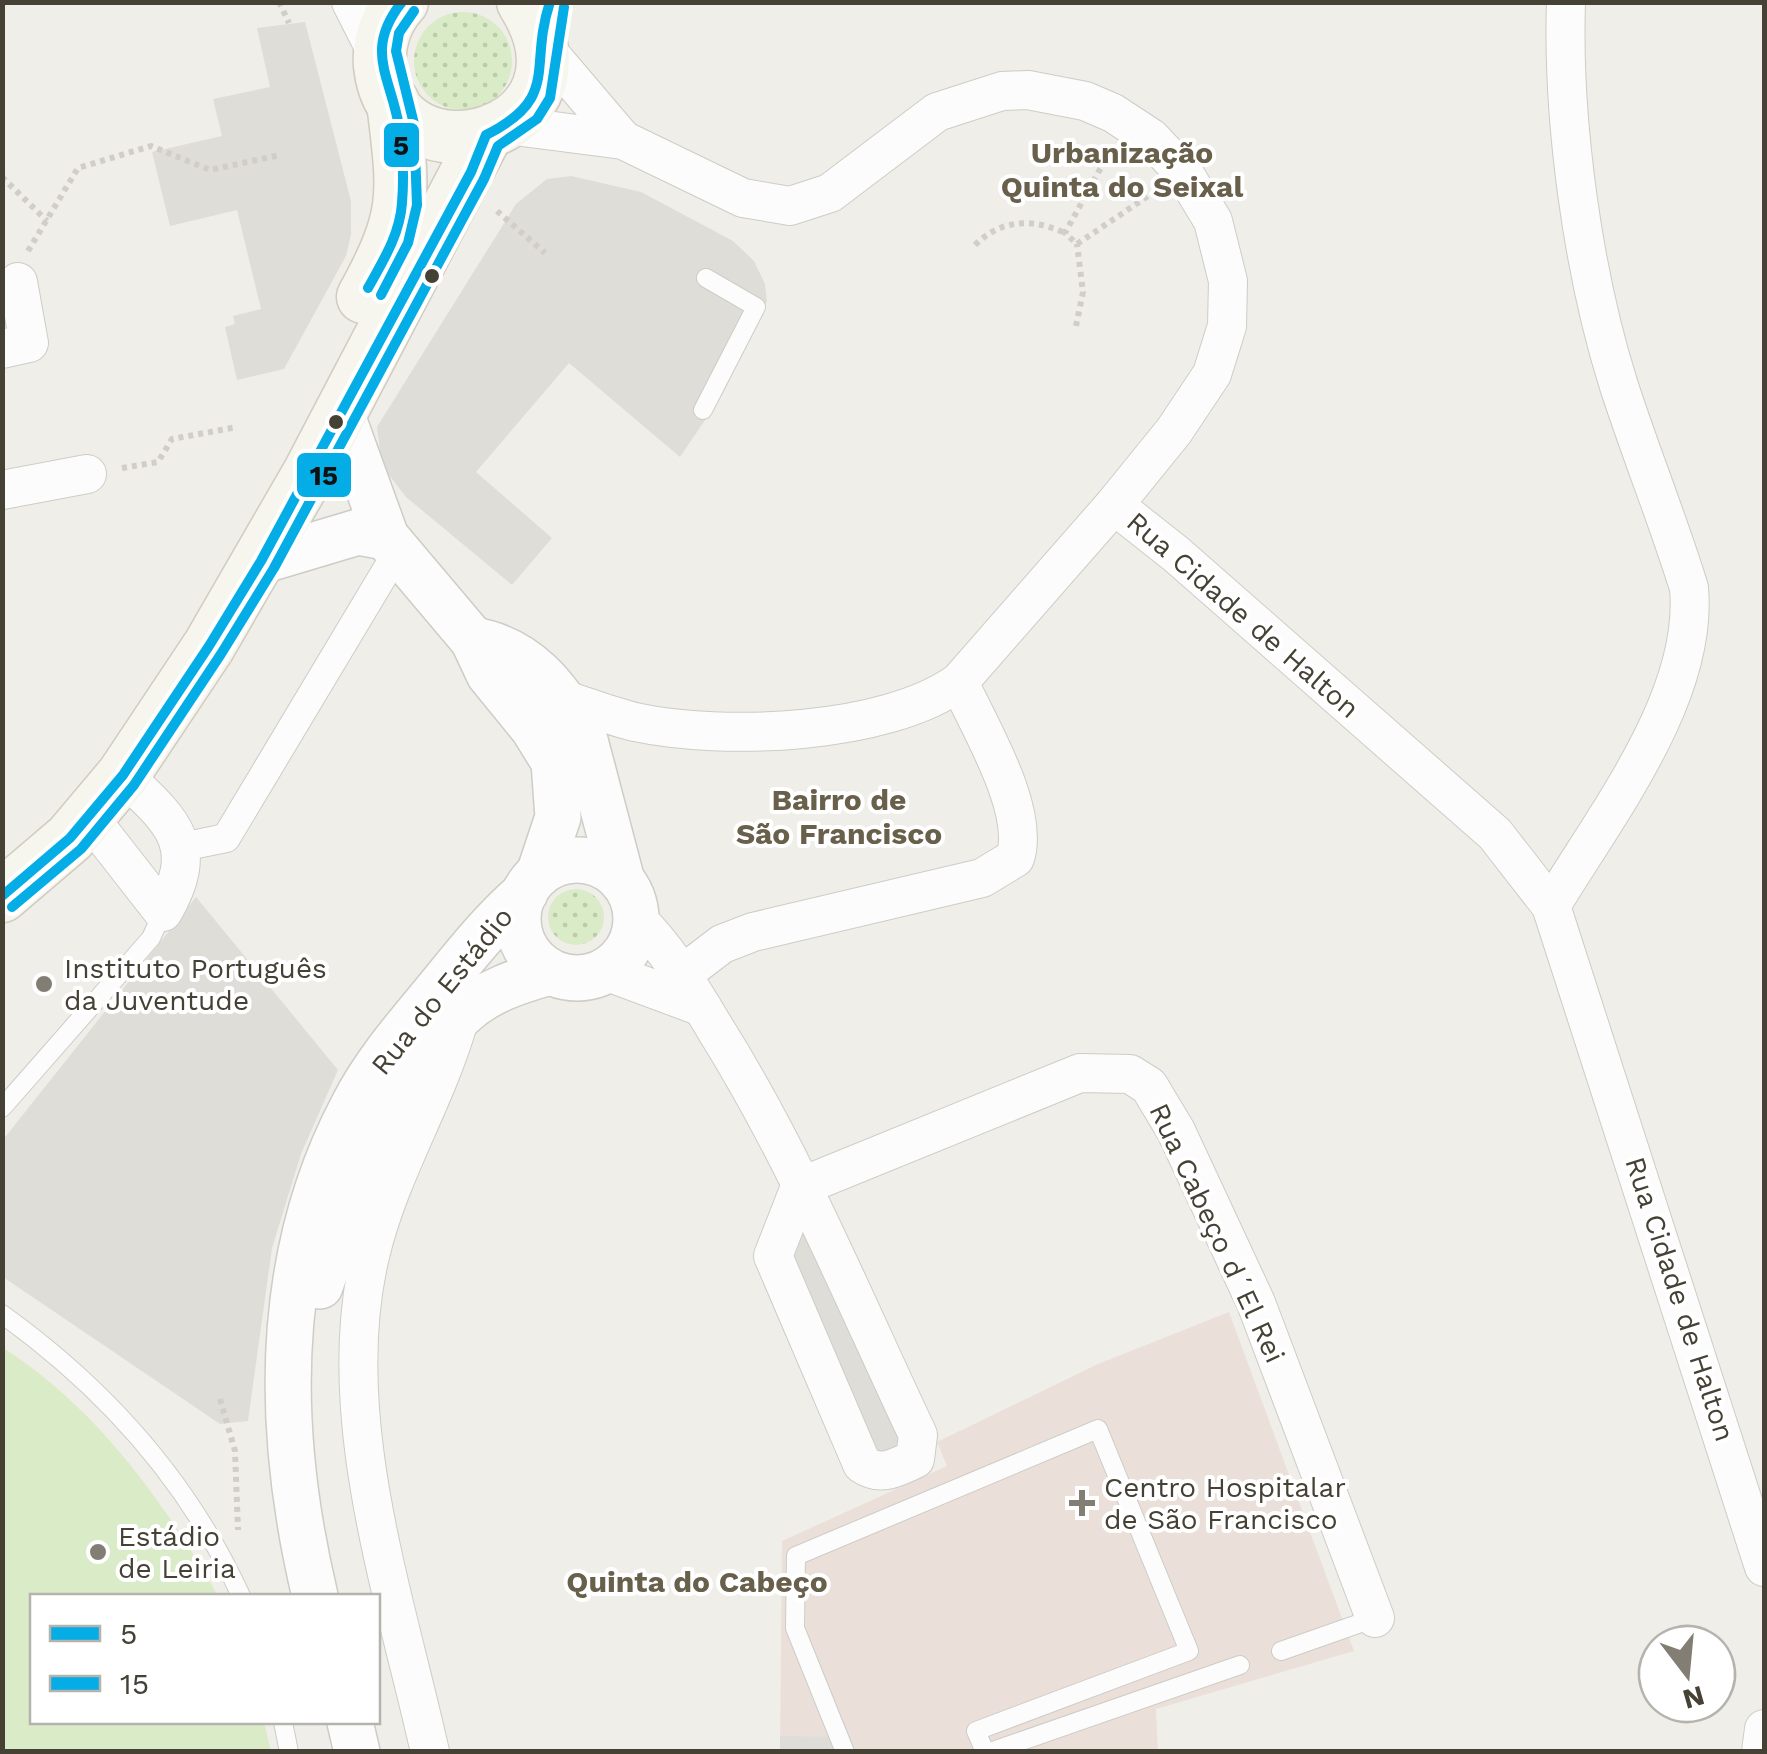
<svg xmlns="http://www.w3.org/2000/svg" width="1767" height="1754" viewBox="0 0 1767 1754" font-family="'Work Sans',sans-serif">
  <defs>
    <pattern id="grass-dots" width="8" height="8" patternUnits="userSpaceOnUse" patternTransform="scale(2.5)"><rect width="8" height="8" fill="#daebc8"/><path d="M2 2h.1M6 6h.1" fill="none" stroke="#bccbac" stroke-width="1.8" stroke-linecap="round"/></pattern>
  </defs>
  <rect width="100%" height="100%" fill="#f0eee8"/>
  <!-- medical -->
  <path fill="#ebdfd9" d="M1229 1312 1354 1651 1156 1709 1158 1751 780 1752 782 1541 947 1466 937 1442 1098 1364Z"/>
  <!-- grass -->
  <g fill="url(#grass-dots)">
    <circle cx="463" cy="61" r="49"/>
    <circle cx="576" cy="917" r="28"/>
  </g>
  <!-- garden -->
  <path fill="#daebc8" d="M2 1347C96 1407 164 1501 218 1596H32V1722H264L271 1751H3Z"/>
  <!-- parking -->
  <g fill="#dfddd8">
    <path d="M305 22 351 201V234L346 256 284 369 237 380 225 327 235 324 233 316 261 309 237 210 170 226 152 152 222 136 213 99 270 87 257 28Z"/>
    <path d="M571 176 641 192 733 241 754 261 765 284 767 301 720 398 680 457 569 363 476 472 552 538 512 585 406 497 382 466 377 427 516 204 547 179Z"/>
    <path d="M196 897 338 1070 301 1154 272 1248 248 1421 220 1424 3 1277 2 1141Z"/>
    <path d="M812 1222 908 1447 872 1458 782 1263Z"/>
    <path d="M780 1736 835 1737V1751H780Z"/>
  </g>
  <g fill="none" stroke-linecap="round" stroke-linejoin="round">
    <!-- service casing -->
    <g stroke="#ceccc6" stroke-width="20">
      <g id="service">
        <path d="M703 410 756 307 706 278"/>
        <path d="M2 1108 151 938 163 912"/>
        <path d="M2 1314C105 1388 188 1480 241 1596"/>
        <path d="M1281 1651 1375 1618"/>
        <path d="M283 1722 289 1752"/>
        <path d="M845 1752 795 1628 796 1556 1098 1429 1189 1651 976 1731 985 1752"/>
        <path d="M990 1752 1240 1665"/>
      </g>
    </g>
    <!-- pedestrian casing -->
    <g stroke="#ceccc6" stroke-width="30">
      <path id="pedestrian" d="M182 847 226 838 398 551"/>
    </g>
    <!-- minor casing -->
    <g stroke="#ceccc6" stroke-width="40">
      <g id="minor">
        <path d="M351 2 379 57"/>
        <path d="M543 46 623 140"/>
        <path d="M508 125 623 140 743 198 790 206 830 193 937 112 1002 91 1028 90 1085 101 1113 113 1151 138 1184 173 1213 221 1228 281 1227 326 1212 374 1174 431 1114 505 959 682C885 735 723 741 635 722 610 716 586 706 561 699"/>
        <path d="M2 349 29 343 18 282"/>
        <path d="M2 490 87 474"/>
        <path d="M1114 505 1176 554 1495 834 1551 906 1764 1567"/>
        <path d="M88 816 163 912C202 845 172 821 123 775"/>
        <path d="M1551 906C1605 816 1699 697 1689 588 1668 520 1641 454 1619 386 1583 273 1562 121 1566 2"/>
        <path d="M637 919C671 953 691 989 716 1030 796 1158 854 1300 918 1435L915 1459C895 1468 881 1477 862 1464L773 1256 800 1187"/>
        <path d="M605 971 702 1007"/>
        <path d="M684 973 722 944 753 932 982 878 1015 858C1031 811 979 726 959 682"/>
        <path d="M800 1187 1080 1073 1130 1074 1149 1086 1176 1131 1256 1303 1375 1618"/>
        <path d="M430 1752C395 1595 332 1415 370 1256 389 1175 433 1106 457 1027"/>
        <path d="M1761 1752 1764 1729"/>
      </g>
    </g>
    <!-- tertiary casing -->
    <g stroke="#ceccc6" stroke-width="48">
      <g id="tertiary">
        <path d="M340 410 386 537 473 640 489 674 533 728 554 762 558 817 539 874"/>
        <path d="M261 561 358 532 386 537"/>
        <path d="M473 640C527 649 558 688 583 733L622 881"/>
        <circle cx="577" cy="919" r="59"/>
        <path d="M320 1286C351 1200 393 1079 461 1015 486 991 518 981 550 972"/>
        <path d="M315 1596C276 1432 272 1259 353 1106 374 1065 404 1030 433 995 462 960 490 923 525 893"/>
        <path d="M350 1722 357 1752"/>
      </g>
    </g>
    <!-- secondary casing -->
    <g stroke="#d0ccbf" stroke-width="55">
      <g id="secondary">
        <path d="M402 2C386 19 378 43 380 66 393 193 608 136 523 2"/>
        <path d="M363 297C409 213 404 195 393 102"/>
        <path d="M2 896 70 838 123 775 209 646 309 473 486 135"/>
      </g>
    </g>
    <!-- path -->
    <g stroke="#d1ceca" stroke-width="6" stroke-dasharray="5 5" stroke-linecap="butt">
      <path d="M279 2 289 23"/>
      <path d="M1110 151 1065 233 1077 244 1154 192"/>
      <path d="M2 177 47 221"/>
      <path d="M497 211 545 253"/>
      <path d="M975 245C1001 219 1033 218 1065 233"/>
      <path d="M28 251 78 168 151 146 210 170 280 155"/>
      <path d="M1076 326 1083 292 1077 244"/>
      <path d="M122 468 158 462 172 439 237 427"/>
      <path d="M220 1399 235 1451 238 1530"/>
    </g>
    <!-- service -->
    <use href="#service" stroke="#fdfcfc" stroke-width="18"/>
    <!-- pedestrian -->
    <use href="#pedestrian" stroke="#fdfcfc" stroke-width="28"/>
    <!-- minor -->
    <use href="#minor" stroke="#fdfcfc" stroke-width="38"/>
    <!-- tertiary -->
    <use href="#tertiary" stroke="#fdfcfc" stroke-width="45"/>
    <!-- secondary -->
    <use href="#secondary" stroke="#f6f5ee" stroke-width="52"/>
    <!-- bus-1 casing -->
    <g stroke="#fff" stroke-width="18">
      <g id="bus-1">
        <path d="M368 288C383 261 400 234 402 203 404 178 403 151 399 126 390 75 364 50 402 2"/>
        <path d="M2 896 70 838 123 775 209 646 261 561 471 172 486 135C561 97 528 68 550 2"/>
      </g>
    </g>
    <!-- bus-2 casing -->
    <g stroke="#fff" stroke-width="18">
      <g id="bus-2">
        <path d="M381 295 408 243 417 205 414 124 396 51 399 33 414 11"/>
        <path d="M12 907 81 849 134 785 221 654 274 568 484 179 498 146 537 119 550 98 564 7"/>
      </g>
    </g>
    <!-- bus-1 -->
    <use href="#bus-1" stroke="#04ade6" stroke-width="10"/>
    <!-- bus-2 -->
    <use href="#bus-2" stroke="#04ade6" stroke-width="10"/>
  </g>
  <!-- markers -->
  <g fill="#464135" stroke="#fff" stroke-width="4">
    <circle cx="432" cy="276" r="9"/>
    <circle cx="336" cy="422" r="9"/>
  </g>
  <g fill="#827e74" stroke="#fff" stroke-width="4">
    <circle cx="44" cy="984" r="10"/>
    <path d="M1077 1488h10v10h10v10h-10v10h-10v-10h-10v-10h10z"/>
    <circle cx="98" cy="1552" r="10"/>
  </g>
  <g text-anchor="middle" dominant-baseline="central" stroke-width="8" stroke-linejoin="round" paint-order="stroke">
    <!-- street labels -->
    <g font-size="28" fill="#464135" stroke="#fff">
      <text transform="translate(1243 615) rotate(41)">Rua Cidade de Halton</text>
      <text transform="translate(442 991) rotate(-51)">Rua do Estádio</text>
      <text transform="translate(1217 1233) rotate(65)">Rua Cabeço d´El Rei</text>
      <text transform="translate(1680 1299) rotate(72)">Rua Cidade de Halton</text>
    </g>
    <!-- poi labels -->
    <g font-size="28" fill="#464135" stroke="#fff" text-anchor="start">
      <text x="64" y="968">Instituto Português<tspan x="64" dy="32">da Juventude</tspan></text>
      <text x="1104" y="1487">Centro Hospitalar<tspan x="1104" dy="32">de São Francisco</tspan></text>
      <text x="118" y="1536">Estádio<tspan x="118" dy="32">de Leiria</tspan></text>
    </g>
    <!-- neighbourhood labels -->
    <g font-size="30" font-weight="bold" fill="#69604c" stroke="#fff">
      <text x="1122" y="152">Urbanização<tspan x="1122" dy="34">Quinta do Seixal</tspan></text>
      <text x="839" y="799">Bairro de<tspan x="839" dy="34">São Francisco</tspan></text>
      <text x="697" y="1581">Quinta do Cabeço</text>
    </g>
  </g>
  <g stroke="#fff" stroke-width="4">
    <rect x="382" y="121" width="39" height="48" rx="10" fill="#04ade6"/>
    <rect x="295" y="451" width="58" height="48" rx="10" fill="#04ade6"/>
  </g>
  <g font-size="28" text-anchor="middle" font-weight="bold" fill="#111">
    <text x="401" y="155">5</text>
    <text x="324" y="485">15</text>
  </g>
  <!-- border -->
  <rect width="1767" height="1754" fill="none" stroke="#464135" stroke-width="10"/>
  <!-- legend -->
  <rect x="30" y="1594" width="350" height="130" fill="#ffffff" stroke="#b5b3ae" stroke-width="2.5"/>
  <rect x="50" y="1626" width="50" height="15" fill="#04ade6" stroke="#b5b3ae" stroke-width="2.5"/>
  <text x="120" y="1644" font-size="30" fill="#464135">5</text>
  <rect x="50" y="1676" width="50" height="15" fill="#04ade6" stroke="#b5b3ae" stroke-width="2.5"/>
  <text x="120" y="1694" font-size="30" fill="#464135">15</text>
  <!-- north arrow -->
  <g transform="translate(1687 1674) rotate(164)"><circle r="48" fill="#ffffff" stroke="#b5b3ae" stroke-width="2.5"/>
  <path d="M0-8L18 38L0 25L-18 38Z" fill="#827e74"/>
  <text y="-15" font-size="28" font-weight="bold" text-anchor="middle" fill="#464135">N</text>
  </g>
</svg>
